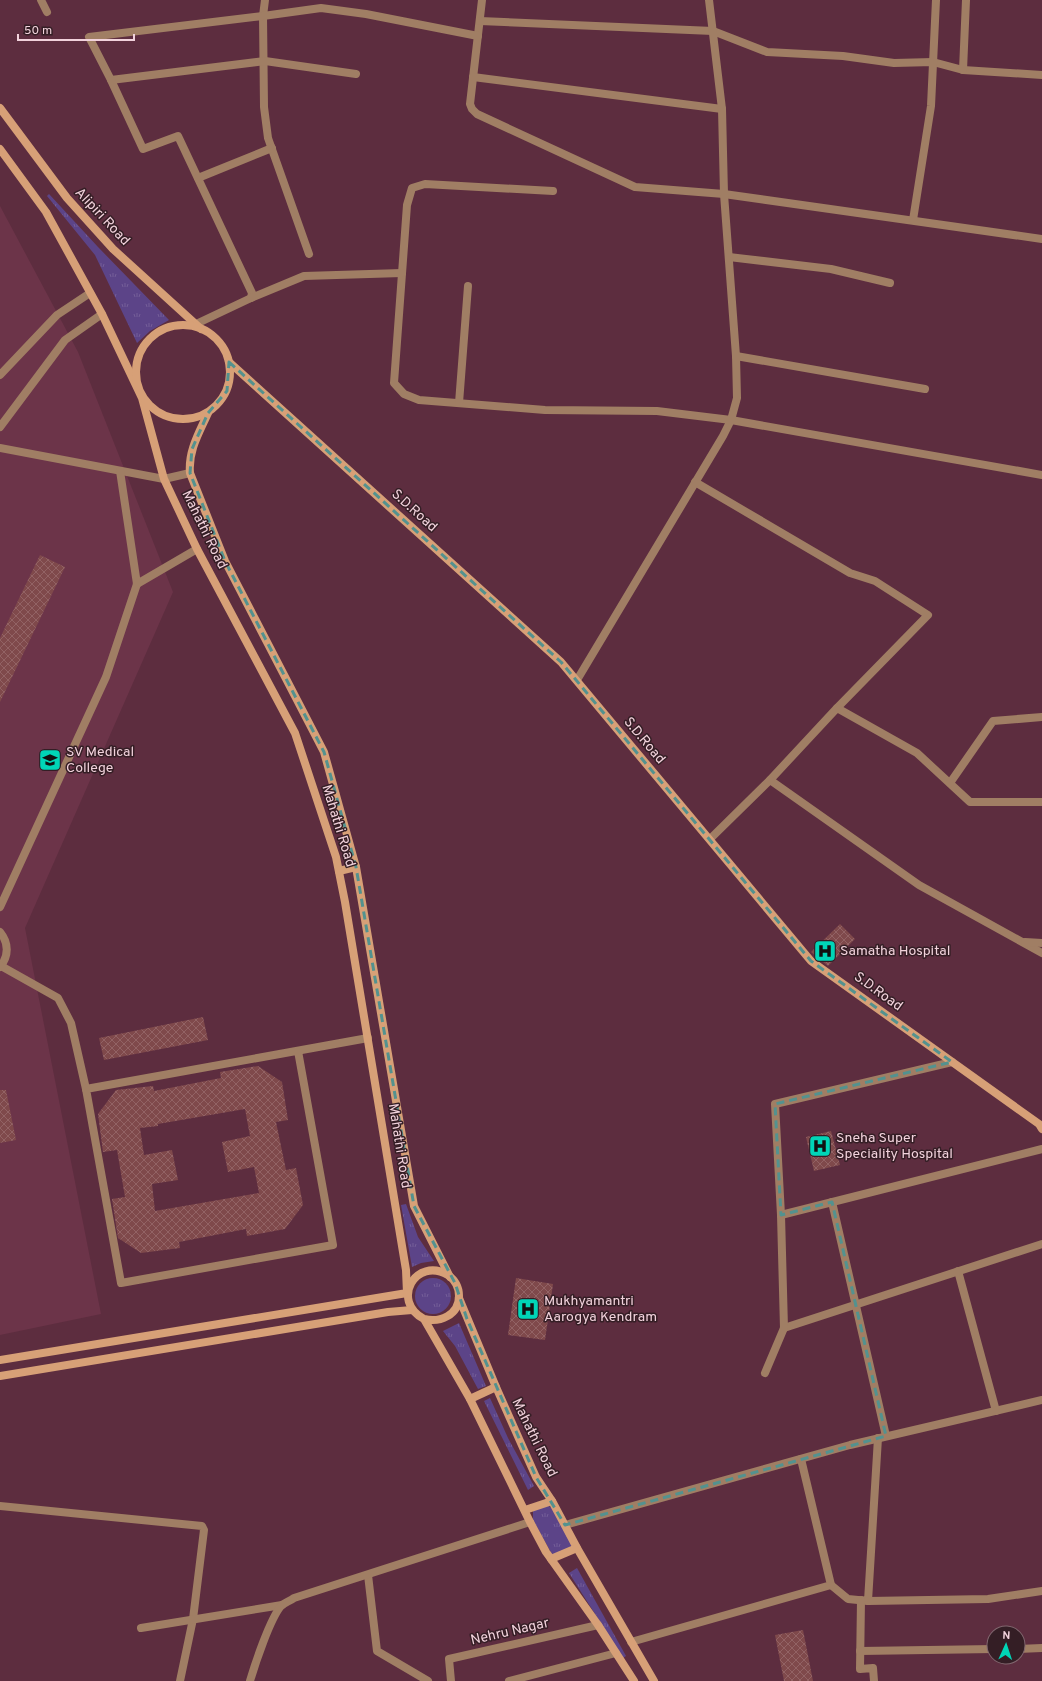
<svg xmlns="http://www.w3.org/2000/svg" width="1042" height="1681" viewBox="0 0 1042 1681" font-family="Overpass,sans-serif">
  <defs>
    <pattern id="grass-tufts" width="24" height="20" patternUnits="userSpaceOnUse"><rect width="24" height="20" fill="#5c4488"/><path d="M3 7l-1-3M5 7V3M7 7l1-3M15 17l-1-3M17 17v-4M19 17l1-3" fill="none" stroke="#745e98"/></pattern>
    <pattern id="building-cross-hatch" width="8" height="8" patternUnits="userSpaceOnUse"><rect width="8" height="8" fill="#7f494b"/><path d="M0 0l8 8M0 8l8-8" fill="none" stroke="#926264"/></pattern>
  </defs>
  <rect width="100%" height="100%" fill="#5d2d3f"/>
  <!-- built -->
  <path fill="#6c3449" d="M0 206 78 352 173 592 25 928 101 1314 0 1335Z"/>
  <!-- grass -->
  <g fill="url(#grass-tufts)">
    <path d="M49 194 98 247 169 320 150 331 137 343 95 255 47 196Z"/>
    <path d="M406 1204 418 1237 434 1261 421 1263 412 1267 401 1205Z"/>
    <circle cx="433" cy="1296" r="18"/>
    <path d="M459 1323 486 1386 478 1389 455 1346 443 1331Z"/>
    <path d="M490 1398 508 1438 534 1486 528 1490 484 1401Z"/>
    <path d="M547 1505 552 1508 571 1544V1550L553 1556 533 1520V1510Z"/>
    <path d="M577 1568 626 1656 623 1658 569 1573Z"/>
  </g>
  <!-- building -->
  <g fill="url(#building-cross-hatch)" fill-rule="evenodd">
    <path d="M40 555 65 567 0 702V638Z"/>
    <path d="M840 924 855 939 828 966 811 952Z"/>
    <path d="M203 1017 208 1040 104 1060 99 1038Z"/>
    <path d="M258 1066 282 1082 288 1120 276 1122 286 1170 296 1168 303 1205 285 1229 247 1236 246 1229 179 1242 180 1248 141 1253 118 1238 112 1199 125 1197 117 1150 103 1152 98 1114 116 1090 153 1086 154 1091 221 1078 220 1072ZM245 1109 250 1136 222 1142 228 1172 254 1167 259 1193 155 1211 152 1184 178 1180 172 1150 144 1155 140 1128 158 1126V1124Z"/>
    <path d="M0 1090H6L16 1140 0 1143Z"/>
    <path d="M831 1131 840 1165 814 1171 806 1137Z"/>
    <path d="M516 1278 553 1284 545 1340 508 1335Z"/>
    <path d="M803 1630 813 1681H784L775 1635Z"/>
  </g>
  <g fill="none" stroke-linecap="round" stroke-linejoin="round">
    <!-- lane -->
    <g stroke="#a07e64" stroke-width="8">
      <path d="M41 0 47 12"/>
      <path d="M0 932C9 943 9 956 0 967"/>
      <path d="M1 966 58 998 71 1023 86 1089"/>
      <path d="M298 1051 333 1245 121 1283 86 1089 368 1038"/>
    </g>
    <!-- street -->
    <g stroke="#a07e64" stroke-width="8">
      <path d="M265 0 263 16 264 107 268 138 309 254"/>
      <path d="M482 0 470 104 472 109 477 114 635 187 724 194 1042 239"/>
      <path d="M480 21 713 31 767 52 843 56 894 63 933 62 963 70 1042 75"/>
      <path d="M963 70 966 0"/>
      <path d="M356 74 265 61 111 80 89 37 263 16 321 8 366 14 478 36"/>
      <path d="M473 77 722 109"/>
      <path d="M111 80 143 149 178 136 252 293 251 298 196 324"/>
      <path d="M198 178 272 148"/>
      <path d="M553 191 425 184 412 188 407 205 394 383 404 394 419 400 545 410 657 411 731 420 1042 475"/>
      <path d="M913 220 931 106 936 0"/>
      <path d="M729 257 831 269 890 283"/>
      <path d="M251 298 304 276 402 273"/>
      <path d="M736 356 925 389"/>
      <path d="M0 375 57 315 90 293"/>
      <path d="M459 403 468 286"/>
      <path d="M0 427 65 340 102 314"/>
      <path d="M0 448 164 479 190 473"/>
      <path d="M695 482 850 573 875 581 928 615 837 708"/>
      <path d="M137 584 197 549"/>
      <path d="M577 680 723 436 731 420 737 398 736 356 724 194 722 109 709 0"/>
      <path d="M770 780 837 708 917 753 970 802H1042"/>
      <path d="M950 783 993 721 1042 717"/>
      <path d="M710 839 770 780 919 885 1042 953"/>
      <path d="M0 907 106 677 137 584 120 471"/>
      <path d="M1025 942 1042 943"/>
      <path d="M832 1202 886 1436"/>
      <path d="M781 1215 775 1104 952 1062"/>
      <path d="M958 1271 996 1411"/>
      <path d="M784 1328 1042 1244"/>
      <path d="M765 1373 784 1328 781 1215 1042 1149"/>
      <path d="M0 1506 202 1526 204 1530 193 1619 180 1681"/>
      <path d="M565 1525 850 1445 1042 1400"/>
      <path d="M368 1575 377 1651 428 1681"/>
      <path d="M831 1585 848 1599 868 1601 878 1438"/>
      <path d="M861 1600 860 1669 873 1668 874 1681"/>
      <path d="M868 1601 988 1599 1042 1591"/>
      <path d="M141 1628 282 1605"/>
      <path d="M631 1642 831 1585 801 1459"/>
      <path d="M1018 1649 1042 1648"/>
      <path d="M860 1651 994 1649"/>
      <path d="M250 1681C255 1664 270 1619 281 1606 284 1603 290 1601 294 1598L530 1522"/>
      <path d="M451 1681 449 1659 598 1625"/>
      <path d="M509 1681 616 1653"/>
    </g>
    <!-- secondary -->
    <g stroke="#d7a077" stroke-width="8">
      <path d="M0 108 67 198 113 249 201 329"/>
      <path d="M0 149 46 212 102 314 142 398 164 479 197 549 295 733 336 857 345 902 406 1270 407 1293 0 1360"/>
      <circle cx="183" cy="372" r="47"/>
      <path d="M229 362 561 662 811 961 1039 1124 1042 1129"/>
      <path d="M208 413C199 433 188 451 190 473L225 561 324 752 356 867 414 1206 450 1277"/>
      <path d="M339 871 356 867"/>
      <path d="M459 1298 496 1387 536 1477 552 1501 577 1548 654 1681"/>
      <path d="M424 1319C440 1323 459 1315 459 1296 459 1288 455 1280 448 1275 416 1256 390 1301 424 1319L470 1399 530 1522 546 1552 598 1625 634 1681"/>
      <path d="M0 1376 388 1312 412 1310"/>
      <path d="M470 1399 496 1387"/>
      <path d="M525 1510 552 1501"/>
      <path d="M551 1559 577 1548"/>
    </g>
  </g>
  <!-- marked area -->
  <path fill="none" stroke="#53928f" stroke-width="3" stroke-dasharray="8 5" stroke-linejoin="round" d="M229 362 561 662 811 961 952 1062 775 1104 781 1215 832 1202 886 1436 565 1525 536 1477 467 1319 455 1283 414 1206 356 867 324 752 225 561 190 473 192 449 208 413 227 391Z"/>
  <!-- icons -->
  <defs>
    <g id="university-square" transform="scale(1.15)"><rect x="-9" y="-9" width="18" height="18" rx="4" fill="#00d5b7" stroke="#341e25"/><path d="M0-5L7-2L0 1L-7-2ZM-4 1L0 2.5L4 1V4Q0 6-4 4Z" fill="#111"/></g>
    <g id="hospital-square" transform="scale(1.15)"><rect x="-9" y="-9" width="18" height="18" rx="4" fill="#00d5b7" stroke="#341e25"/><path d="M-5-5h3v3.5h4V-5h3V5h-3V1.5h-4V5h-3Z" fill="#111"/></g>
  </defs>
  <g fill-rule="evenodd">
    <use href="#university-square" x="50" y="760"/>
    <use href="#hospital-square" x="825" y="951"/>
    <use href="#hospital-square" x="820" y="1146"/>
    <use href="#hospital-square" x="528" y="1309"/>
  </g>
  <g text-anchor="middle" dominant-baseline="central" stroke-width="3" stroke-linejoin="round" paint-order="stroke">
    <!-- street labels -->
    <g font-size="14" fill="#f2d2dc" stroke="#341e25">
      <text transform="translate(102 217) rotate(47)">Alipiri Road</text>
      <text transform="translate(414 511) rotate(42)">S.D.Road</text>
      <text transform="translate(204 530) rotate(64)">Mahathi Road</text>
      <text transform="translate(644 741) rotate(50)">S.D.Road</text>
      <text transform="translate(338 826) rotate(73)">Mahathi Road</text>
      <text transform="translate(878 992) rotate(36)">S.D.Road</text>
      <text transform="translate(399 1146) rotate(81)">Mahathi Road</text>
      <text transform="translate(534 1438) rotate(64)">Mahathi Road</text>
      <text transform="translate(510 1632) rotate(-13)">Nehru Nagar</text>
    </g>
    <!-- poi labels -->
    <g font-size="14" fill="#f2d2dc" stroke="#341e25" text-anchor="start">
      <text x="66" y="752">SV Medical<tspan x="66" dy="16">College</tspan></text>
      <text x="840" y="951">Samatha Hospital</text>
      <text x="836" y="1138">Sneha Super<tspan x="836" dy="16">Speciality Hospital</tspan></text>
      <text x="544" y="1301">Mukhyamantri<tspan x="544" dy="16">Aarogya Kendram</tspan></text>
    </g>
  </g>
  <!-- north arrow -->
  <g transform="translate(1006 1645) rotate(3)"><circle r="19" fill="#341e25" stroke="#80666e"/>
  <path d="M0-3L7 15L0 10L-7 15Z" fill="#00d5b7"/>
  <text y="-6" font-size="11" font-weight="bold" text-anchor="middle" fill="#f2d2dc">N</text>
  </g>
  <!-- scale -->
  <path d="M18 34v6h116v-6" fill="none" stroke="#f2d2dc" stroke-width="2"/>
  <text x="24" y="34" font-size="12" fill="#f2d2dc" stroke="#341e25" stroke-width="3" paint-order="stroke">50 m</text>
</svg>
